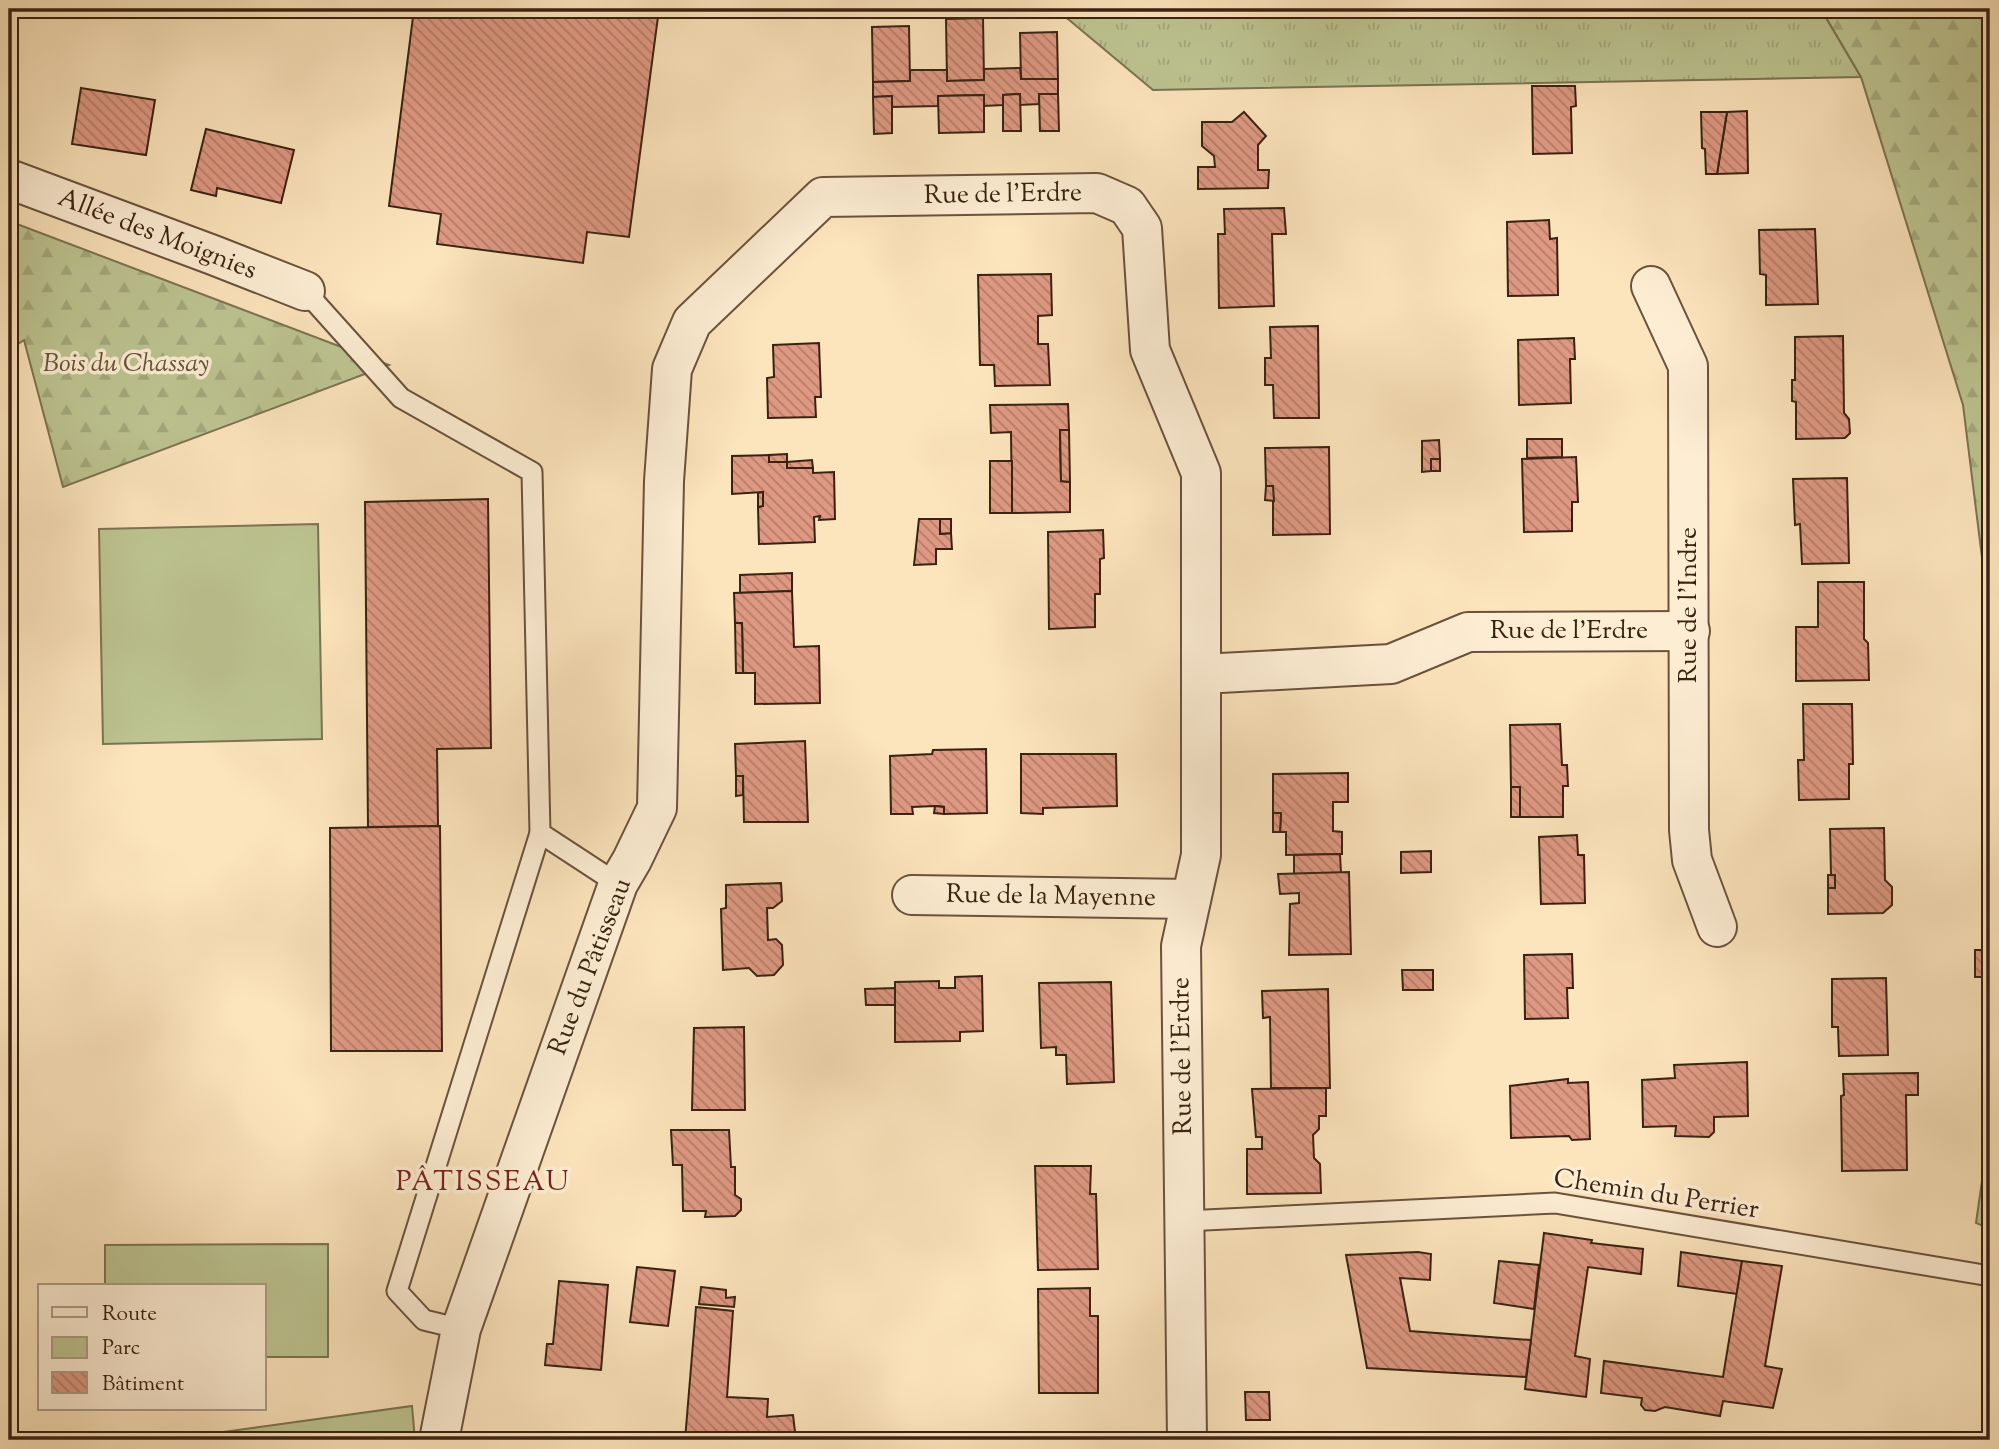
<svg xmlns="http://www.w3.org/2000/svg" width="1999" height="1449" viewBox="0 0 1999 1449" font-family="'Sorts Mill Goudy',serif">
  <defs>
    <pattern id="grass-tufts" width="24" height="20" patternUnits="userSpaceOnUse" patternTransform="scale(1.75)"><rect width="24" height="20" fill="#bdc592"/><path d="M3 7l-1-3M5 7V3M7 7l1-3M15 17l-1-3M17 17v-4M19 17l1-3" fill="none" stroke="#a3a97d"/></pattern>
    <pattern id="forest-firs" width="22" height="20" patternUnits="userSpaceOnUse" patternTransform="scale(1.75)"><rect width="22" height="20" fill="#bdc592"/><path d="M5 1l3.5 6h-7zM16 11l3.5 6h-7z" fill="#a3a97d"/></pattern>
    <pattern id="building-back-hatch" width="6" height="6" patternUnits="userSpaceOnUse" patternTransform="scale(1.75)"><rect width="6" height="6" fill="#df9983"/><path d="M-1 5l2 2M0 0l6 6M5-1l2 2" fill="none" stroke="#b67c6a"/></pattern>
  </defs>
  <rect width="100%" height="100%" fill="#fce4bc"/>
  <filter id="stains"><feTurbulence type="fractalNoise" baseFrequency=".00286" numOctaves="4"/><feColorMatrix values="0 0 0 0 .2 0 0 0 0 .09 0 0 0 0 .02 0 0 0 .5 -.17"/></filter>
  <radialGradient id="worn" r=".72"><stop offset=".6" stop-color="#630" stop-opacity="0"/><stop offset="1" stop-color="#630" stop-opacity=".3"/></radialGradient>
  <!-- grass -->
  <path fill="url(#grass-tufts)" stroke="#7c7452" stroke-width="2" d="M1056 9H1821L1861 77 1153 90Z"/>
  <!-- forest -->
  <g fill="url(#forest-firs)" stroke="#7c7452" stroke-width="2">
    <path d="M1821 9H1990V622L1963 405 1861 77Z"/>
    <path d="M9 221 389 365 63 487 24 340 9 350Z"/>
    <path d="M1990 1124V1229L1976 1223Z"/>
  </g>
  <!-- park -->
  <g fill="#bdc592" stroke="#7c7452" stroke-width="2">
    <path d="M318 524 322 739 103 744 99 529Z"/>
    <path d="M328 1244V1357H264V1286H105V1245Z"/>
    <path d="M412 1406 415 1440H165Z"/>
  </g>
  <!-- building -->
  <g fill="url(#building-back-hatch)" stroke="#3a2212" stroke-width="2">
    <path d="M414 9H659L629 237 587 232 583 263 437 244 441 214 389 206Z"/>
    <path d="M983 18 984 80 947 81 946 19Z"/>
    <path d="M909 26 910 81 873 82 872 27Z"/>
    <path d="M1057 32 1058 79H1021L1020 33Z"/>
    <path d="M1020 68 1021 79H1058V94H1039V104L1020 105V94L1003 95V105L984 106V95L938 96V106L891 107 892 96 873 97V82L910 81V70H947V81L984 80V69Z"/>
    <path d="M1532 86H1575L1576 106 1571 107 1572 153 1533 154Z"/>
    <path d="M81 88 155 100 146 155 72 144Z"/>
    <path d="M1020 94 1021 131H1003V95Z"/>
    <path d="M1039 94H1058L1059 131H1040Z"/>
    <path d="M984 95V132L939 133 938 96Z"/>
    <path d="M892 96V133L874 134 873 97Z"/>
    <path d="M1747 111 1748 173 1717 174 1727 112Z"/>
    <path d="M1244 112 1266 136 1258 145V170H1269L1268 188 1198 189V167H1215L1214 156 1202 146V122H1232Z"/>
    <path d="M1701 112H1727L1717 174H1706L1705 149 1702 148Z"/>
    <path d="M206 129 294 150 281 203 217 188 216 196 191 190Z"/>
    <path d="M1284 208 1286 234H1272L1274 306 1219 308 1218 234H1225L1224 209Z"/>
    <path d="M1549 220 1550 239 1557 238 1558 295 1508 296 1507 222Z"/>
    <path d="M1815 229 1818 304 1766 305V275L1760 274 1759 230Z"/>
    <path d="M1051 274 1052 315 1038 316V344H1048L1050 385 995 386 994 365H980L978 275Z"/>
    <path d="M1318 326 1319 418H1274L1273 385H1265V358H1271L1270 327Z"/>
    <path d="M1843 336 1844 413 1849 419 1850 433 1845 438 1796 439V402L1792 401V380H1795V337Z"/>
    <path d="M1574 338 1575 359H1570L1571 403 1519 405 1518 340Z"/>
    <path d="M819 343 821 397H815L816 417 768 418 767 378 774 377 773 345Z"/>
    <path d="M1068 404 1069 430H1060L1061 481 1070 482V512L1012 513 1011 432 991 433 990 405Z"/>
    <path d="M1060 430H1069L1070 482 1061 481Z"/>
    <path d="M1527 439H1562V457L1527 458Z"/>
    <path d="M1439 440 1440 459H1431V471L1422 472V441Z"/>
    <path d="M1329 447 1330 534 1273 535V486H1266L1265 448Z"/>
    <path d="M787 454V462H769V455Z"/>
    <path d="M769 455V462H787V468H813V473L834 472 835 519 819 520 820 516 814 517 815 542 759 544 758 507 763 506V492L732 494V456Z"/>
    <path d="M1576 457 1578 502H1572V531L1524 532 1522 459Z"/>
    <rect x="1431" y="459" width="9" height="12"/>
    <path d="M812 460 813 468H787V462Z"/>
    <rect x="990" y="461" width="22" height="52"/>
    <path d="M1847 478 1849 563 1802 564 1800 524 1795 525 1793 479Z"/>
    <path d="M1266 486H1273L1274 501 1265 500Z"/>
    <path d="M763 492V506L758 507V493Z"/>
    <path d="M488 499 491 748 437 749 438 826 368 827 365 502Z"/>
    <path d="M919 519H940V534L951 533 952 549H936V564L914 565Z"/>
    <path d="M940 519H951V533L940 534Z"/>
    <path d="M1103 530 1104 558 1100 559V594H1095V627L1049 629 1048 532Z"/>
    <path d="M792 573V591L740 593V575Z"/>
    <path d="M1818 582H1864V639L1868 643 1869 680 1796 681V627H1818Z"/>
    <path d="M792 591 794 647 819 646 820 703 755 704V673H743L742 623H735L734 593Z"/>
    <path d="M735 623H742L743 673H736Z"/>
    <path d="M1803 704H1852L1853 764H1849V799L1799 800 1798 760H1804Z"/>
    <path d="M1560 724 1562 765H1567L1568 786H1563V817H1520V787H1511L1510 725Z"/>
    <path d="M805 741 808 822H744L743 776H736L735 744Z"/>
    <path d="M986 749 987 813 944 814V807L935 806 912 807 913 814H891L890 756 932 754 933 750Z"/>
    <path d="M1021 754H1116L1117 806 1043 808V814L1021 813Z"/>
    <path d="M1348 773V802H1333V831L1342 832V854L1286 855V832H1280L1281 813H1273V774Z"/>
    <path d="M736 776H743V795L736 796Z"/>
    <rect x="1511" y="787" width="9" height="30"/>
    <path d="M935 806 944 807V814L934 813Z"/>
    <path d="M1273 813H1281L1280 832H1273Z"/>
    <path d="M440 826 442 1051H331L330 828Z"/>
    <path d="M1884 828 1885 880 1892 887V905L1883 913 1828 914V888H1835V875H1831L1830 829Z"/>
    <path d="M1577 835 1578 855H1584L1585 903 1541 904 1539 837Z"/>
    <path d="M1431 851V872L1401 873V852Z"/>
    <path d="M1340 854 1341 873 1294 874V855Z"/>
    <path d="M1349 872 1351 954 1289 955 1290 904 1299 903V893L1280 894 1278 874Z"/>
    <rect x="1828" y="875" width="7" height="13"/>
    <path d="M781 883 782 901 773 908H767L768 940 776 939 782 945 783 965 774 975 757 976 749 968 723 970 721 909 726 908V885Z"/>
    <rect x="1975" y="950" width="15" height="27"/>
    <path d="M1572 954 1573 988H1567L1568 1018 1525 1019 1524 955Z"/>
    <path d="M1402 970H1433V990H1403Z"/>
    <path d="M982 976 983 1031 960 1032V1041L895 1042V982L939 981V988H955V977Z"/>
    <path d="M1886 978 1888 1055 1839 1056 1838 1027H1832V979Z"/>
    <path d="M1111 982 1114 1082 1067 1084 1066 1055H1056V1047L1041 1048 1039 983Z"/>
    <path d="M895 988V1005H866L865 989Z"/>
    <path d="M1328 989 1330 1088H1271L1270 1017 1263 1018 1262 991Z"/>
    <path d="M744 1027 745 1110H692L694 1028Z"/>
    <path d="M1747 1062 1748 1116 1714 1117V1132L1709 1137 1675 1136 1676 1126 1643 1127 1642 1080 1675 1078 1674 1065Z"/>
    <path d="M1918 1073V1095H1906L1907 1170 1842 1171 1841 1096 1844 1095 1843 1074Z"/>
    <path d="M1568 1079V1083L1588 1082 1590 1139 1572 1140 1569 1136 1511 1138 1510 1086Z"/>
    <path d="M1326 1088V1116H1319V1129L1313 1135 1314 1158 1320 1164 1321 1193 1247 1194V1149H1262V1137H1256L1252 1089Z"/>
    <path d="M671 1130H729L731 1167H735V1195L741 1199V1210L735 1216 705 1217 706 1211H683L682 1165H673Z"/>
    <path d="M1035 1166H1091L1090 1194H1096L1098 1269 1038 1270Z"/>
    <path d="M1544 1233 1592 1240 1591 1243 1643 1249 1641 1274 1588 1267 1575 1356 1590 1359 1586 1397 1525 1389Z"/>
    <path d="M1418 1252 1431 1254 1430 1280 1400 1278 1410 1331 1531 1340 1526 1377 1367 1368 1346 1255Z"/>
    <path d="M1681 1252 1742 1261 1737 1294 1678 1286Z"/>
    <path d="M1499 1261 1539 1265 1534 1309 1494 1303Z"/>
    <path d="M1742 1261 1782 1266 1765 1366 1782 1369 1773 1408 1723 1401 1720 1416 1665 1407 1655 1411 1645 1410 1641 1405 1642 1398 1601 1393 1604 1361 1723 1377Z"/>
    <path d="M637 1267 675 1271 668 1326 630 1322Z"/>
    <path d="M559 1281 608 1285 601 1370 545 1365 547 1344H553Z"/>
    <path d="M701 1287 726 1290V1298L735 1297 734 1307 699 1304Z"/>
    <path d="M1090 1288V1316H1098V1393H1039L1038 1289Z"/>
    <path d="M696 1307 733 1311 727 1397 768 1399 767 1417 793 1415 796 1440H685Z"/>
    <path d="M1245 1392H1269L1270 1420H1246Z"/>
  </g>
  <g fill="none" stroke-linecap="round" stroke-linejoin="round">
    <!-- service casing -->
    <g stroke="#6a523c" stroke-width="23">
      <g id="service">
        <path d="M305 291 401 398 532 472 540 833 618 884"/>
        <path d="M1185 1221 1555 1203 1990 1276"/>
        <path d="M461 1329 424 1320 397 1291 540 833"/>
      </g>
    </g>
    <!-- minor casing -->
    <g stroke="#6a523c" stroke-width="42">
      <g id="minor">
        <path d="M9 179 213 255 305 291"/>
        <path d="M1651 286 1688 366 1689 830 1692 860 1717 927"/>
        <path d="M1202 674 1391 664 1468 632 1690 631"/>
        <path d="M912 895 1191 899"/>
        <path d="M439 1440 461 1329 618 884 632 860 657 808 664 481 672 369 692 322 823 197 1097 193 1127 206 1142 228 1150 350 1201 473V855L1181 946 1187 1440"/>
      </g>
    </g>
    <!-- service -->
    <use href="#service" stroke="#fdedd3" stroke-width="19"/>
    <!-- minor -->
    <use href="#minor" stroke="#fdedd3" stroke-width="38"/>
  </g>
  <g text-anchor="middle" dominant-baseline="central" stroke-width="7" stroke-linejoin="round" paint-order="stroke">
    <!-- street labels -->
    <g font-size="26" fill="#3a2212" stroke="#fdedd3">
      <text transform="translate(1003 195) rotate(-1)">Rue de l'Erdre</text>
      <text transform="translate(157 235) rotate(21)">Allée des Moignies</text>
      <text transform="translate(1689 605) rotate(-90)">Rue de l'Indre</text>
      <text x="1569" y="631">Rue de l'Erdre</text>
      <text transform="translate(1051 897) rotate(1)">Rue de la Mayenne</text>
      <text transform="translate(591 967) rotate(-69)">Rue du Pâtisseau</text>
      <text transform="translate(1183 1056) rotate(-91)">Rue de l'Erdre</text>
      <text transform="translate(1656 1195) rotate(9)">Chemin du Perrier</text>
    </g>
    <!-- park labels -->
    <g font-size="26" font-style="italic" fill="#615338" stroke="#fdedd3">
      <text x="126" y="364">Bois du Chassay</text>
    </g>
    <!-- neighbourhood labels -->
    <g font-size="28" letter-spacing="2" fill="#7a1f14" stroke="#fdedd3">
      <text x="483" y="1183">PÂTISSEAU</text>
    </g>
  </g>
  <!-- margin -->
  <rect width="1999" height="1449" fill="none" stroke="#fce4bc" stroke-width="35"/>
  <rect x="10" y="10" width="1978" height="1428" fill="none" stroke="#3a2212" stroke-width="3.5"/>
  <rect x="18" y="18" width="1964" height="1414" fill="none" stroke="#3a2212" stroke-width="2"/>
  <!-- legend -->
  <rect x="38" y="1284" width="228" height="126" fill="#fdedd3" stroke="#af9c86" stroke-width="2"/>
  <rect x="52" y="1307" width="35" height="10" fill="#fdedd3" stroke="#af9c86" stroke-width="2"/>
  <text x="102" y="1320" font-size="21" fill="#3a2212">Route</text>
  <rect x="52" y="1337" width="35" height="21" fill="#bdc592" stroke="#af9c86" stroke-width="2"/>
  <text x="102" y="1354" font-size="21" fill="#3a2212">Parc</text>
  <rect x="52" y="1372" width="35" height="21" fill="url(#building-back-hatch)" stroke="#af9c86" stroke-width="2"/>
  <text x="102" y="1390" font-size="21" fill="#3a2212">Bâtiment</text>
  <rect width="100%" height="100%" filter="url(#stains)"/>
  <rect width="100%" height="100%" fill="url(#worn)"/>
</svg>
